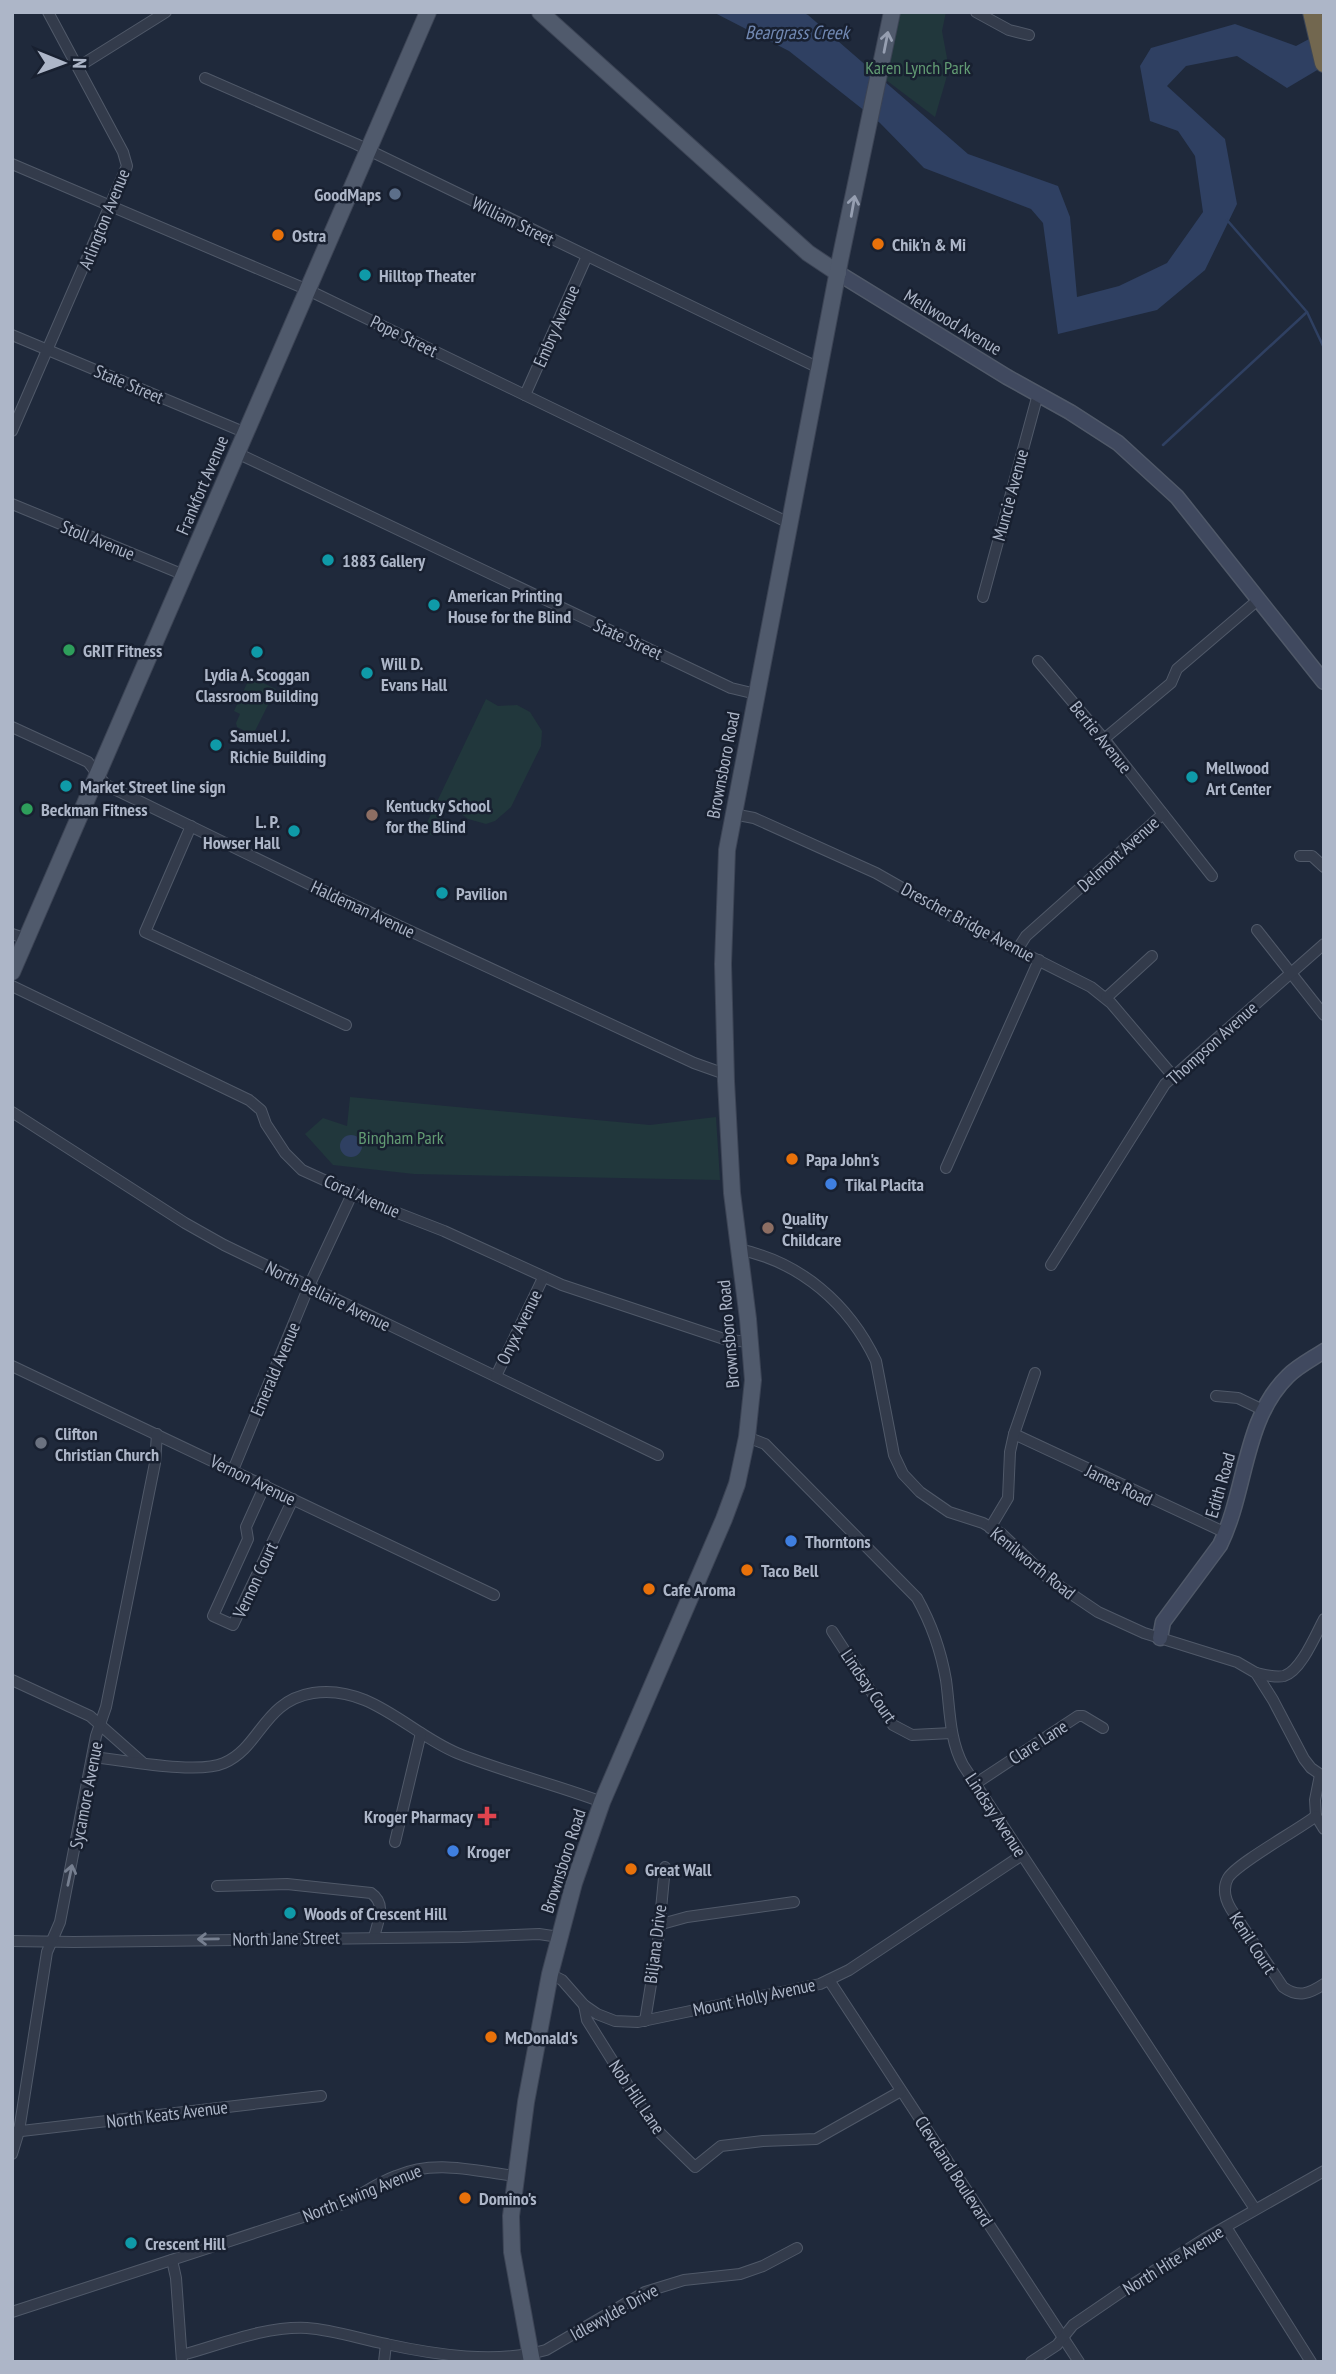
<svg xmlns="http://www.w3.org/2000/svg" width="1336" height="2374" viewBox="0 0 1336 2374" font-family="'PT Sans Narrow',sans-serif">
  <rect width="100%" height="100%" fill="#1f293b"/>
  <!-- green -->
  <g fill="#21373c">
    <path d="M898 12H946L942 31 949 69 935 117 886 80Z"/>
    <path d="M250 677 276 689 253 735 237 727 236 723 240 714 234 711Z"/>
    <path d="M486 699 498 706 517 705 530 712 542 731 541 746 511 807 495 821 486 824 468 819 460 813 451 799 433 836 423 831Z"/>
    <path d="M350 1097 650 1125 716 1117 720 1180 414 1174 333 1165 305 1134 323 1118 347 1126Z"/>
  </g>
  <!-- water -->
  <g fill="#2f4062">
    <path d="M713 12H802L808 15 968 154 1058 186 1070 217 1077 297 1119 286 1167 263 1203 212 1195 156 1178 131 1150 121 1140 66 1151 48 1235 24 1296 46 1324 31V66L1287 88 1237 56 1186 66 1167 86 1225 139 1237 204 1205 270 1157 310 1058 334 1043 223 1031 209 924 168 880 123 789 51Z"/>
    <circle cx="351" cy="1146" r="11"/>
  </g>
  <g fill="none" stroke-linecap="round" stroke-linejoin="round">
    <!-- stream -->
    <g stroke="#2f4062" stroke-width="2.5">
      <path d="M1227 220 1307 312 1324 348"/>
      <path d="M1163 445 1307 312"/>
    </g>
    <!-- street casing -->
    <g stroke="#505969" stroke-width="12">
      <g id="street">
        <path d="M976 12 1009 30 1029 35"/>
        <path d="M78 67 166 12"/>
        <path d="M205 78 356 144 819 368"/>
        <path d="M12 164 308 290 789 523"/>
        <path d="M12 335 246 433"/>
        <path d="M525 395 587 256"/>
        <path d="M12 431 127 166 123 152 48 12"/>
        <path d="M237 453 731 688 756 694"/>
        <path d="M12 504 184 575"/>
        <path d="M983 597 1038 394"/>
        <path d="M1038 661 1104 739 1212 876"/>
        <path d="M12 727 88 762 106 785 311 885 694 1063 725 1074"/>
        <path d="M1104 739 1171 683 1177 669 1259 599"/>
        <path d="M733 814 754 818 876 873 962 922 1091 987 1111 1003 1173 1076"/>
        <path d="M191 826 145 932 346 1025"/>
        <path d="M1300 856H1312L1324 867"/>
        <path d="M1257 930 1324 1015"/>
        <path d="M12 934 27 939"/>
        <path d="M1017 950 1026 936 1163 814"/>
        <path d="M12 986 249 1100 261 1110 266 1124 285 1153 302 1170 390 1210 444 1231 562 1285 727 1340 751 1342"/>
        <path d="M1106 998 1152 956"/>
        <path d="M12 1112 185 1223 224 1245 658 1455"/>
        <path d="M946 1168 1039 960"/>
        <path d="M738 1249C801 1262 849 1304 876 1361L894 1455 903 1474 920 1492 949 1512 983 1523 1002 1534 1049 1579 1098 1612 1144 1633 1237 1662 1256 1673 1273 1700 1304 1759 1311 1768 1324 1777"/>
        <path d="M1051 1265 1165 1084 1324 944"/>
        <path d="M12 1366 494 1595"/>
        <path d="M496 1376 543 1278"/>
        <path d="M1216 1396 1238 1398 1263 1410"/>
        <path d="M1014 1434 1226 1533"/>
        <path d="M747 1437 765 1444 917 1598C931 1623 941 1651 946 1680 950 1708 949 1739 963 1765L1255 2209"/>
        <path d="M233 1470 309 1286 353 1192"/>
        <path d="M265 1485 246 1527 248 1539 213 1616 233 1625 293 1499"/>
        <path d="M990 1528 1008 1498 1010 1452 1014 1434 1035 1373"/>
        <path d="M832 1631 893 1725 912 1735 952 1733"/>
        <path d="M1256 1673C1265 1675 1275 1678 1284 1676 1301 1671 1316 1634 1324 1619"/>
        <path d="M12 1680 90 1716 142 1762"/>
        <path d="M93 1757C124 1760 197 1775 224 1763 261 1747 263 1701 313 1693 370 1684 409 1733 457 1753 504 1772 554 1784 602 1802"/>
        <path d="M975 1784 1078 1716H1083L1103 1728"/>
        <path d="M1316 1816 1315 1800 1320 1775"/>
        <path d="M1324 1829 1316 1816C1298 1830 1237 1863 1228 1878 1222 1889 1225 1899 1231 1909L1283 1987C1298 1998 1309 1994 1324 1984"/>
        <path d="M395 1842 421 1733"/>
        <path d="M217 1886 287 1884 371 1893C387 1904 378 1921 374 1937"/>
        <path d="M658 1925 687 1917 794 1902"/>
        <path d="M12 1941 74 1942 462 1937 539 1934 559 1937"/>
        <path d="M550 1974 562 1980 584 2005 597 2014 615 2021 638 2022 820 1984 849 1970 1022 1855"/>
        <path d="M829 1980 1079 2362"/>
        <path d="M584 2005 587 2020 654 2127 695 2167 721 2146 763 2141 816 2139 901 2091"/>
        <path d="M645 2021 658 1941 665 1867"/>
        <path d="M13 2132 321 2096"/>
        <path d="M12 2154 19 2131 47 1952 60 1922 96 1736 106 1707 155 1463 157 1434"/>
        <path d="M1226 2227 1311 2362"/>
        <path d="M172 2260 176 2278 182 2362"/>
        <path d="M12 2312 343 2204C361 2195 377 2183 396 2176 435 2159 474 2171 515 2176"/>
        <path d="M182 2355C222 2344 265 2326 307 2328 334 2330 360 2339 386 2344 436 2355 496 2364 546 2350L645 2292 684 2280 740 2274 763 2266 797 2248"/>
        <path d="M384 2362 386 2344"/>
        <path d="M1031 2362 1057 2345 1073 2325 1130 2286 1204 2239 1324 2171"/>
      </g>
    </g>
    <!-- secondary casing -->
    <g stroke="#505969" stroke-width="17">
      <g id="secondary">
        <path d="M838 273 1007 377 1070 412 1118 443 1177 497 1324 682"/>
        <path d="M1160 1638 1163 1622 1220 1545C1247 1490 1243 1420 1288 1376 1298 1366 1312 1359 1324 1351"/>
      </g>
    </g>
    <!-- primary casing -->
    <g stroke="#3c4455" stroke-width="18">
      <g id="primary">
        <path d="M540 12 808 253 838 273"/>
        <path d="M12 972 428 12"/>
        <path d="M532 2362 512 2252 511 2216 526 2102 550 1974 574 1883 602 1802 724 1519 737 1484 747 1437 753 1380 748 1319 732 1193 726 1081 723 964 727 850 840 260 892 12"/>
      </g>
    </g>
    <!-- highway casing -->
    <g stroke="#3d4656" stroke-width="20">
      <path id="highway" d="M1312 12 1324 63"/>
    </g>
    <!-- street -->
    <use href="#street" stroke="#333b4b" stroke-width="10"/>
    <!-- secondary -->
    <use href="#secondary" stroke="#40495f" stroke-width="14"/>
    <!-- primary -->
    <use href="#primary" stroke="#505a6c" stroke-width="16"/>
    <!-- highway -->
    <use href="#highway" stroke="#72674f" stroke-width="18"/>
  </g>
  <!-- one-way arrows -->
  <defs><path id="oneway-shaft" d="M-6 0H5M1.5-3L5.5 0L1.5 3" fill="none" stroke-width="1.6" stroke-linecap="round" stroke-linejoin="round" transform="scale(1.75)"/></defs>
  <g stroke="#969fb1">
    <use href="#oneway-shaft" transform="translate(886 42) rotate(-79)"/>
    <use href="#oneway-shaft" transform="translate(853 206) rotate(-80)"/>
  </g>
  <g stroke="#767f90">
    <use href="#oneway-shaft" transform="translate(70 1875) rotate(-78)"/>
    <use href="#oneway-shaft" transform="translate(208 1939) rotate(179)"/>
  </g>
  <!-- markers -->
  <circle fill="#5c6f8a" stroke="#182030" stroke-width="2.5" cx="395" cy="194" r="7"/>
  <g fill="#e8710a" stroke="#182030" stroke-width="2.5">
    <circle cx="278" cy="235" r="7"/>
    <circle cx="878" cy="244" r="7"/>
    <circle cx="792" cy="1159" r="7"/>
    <circle cx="747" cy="1570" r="7"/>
    <circle cx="649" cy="1589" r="7"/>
    <circle cx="631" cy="1869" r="7"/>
    <circle cx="491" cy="2037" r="7"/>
    <circle cx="465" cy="2198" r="7"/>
  </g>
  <g fill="#0f9aa8" stroke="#182030" stroke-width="2.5">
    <circle cx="365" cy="275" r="7"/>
    <circle cx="328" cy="560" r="7"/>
    <circle cx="434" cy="605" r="7"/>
    <circle cx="257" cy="652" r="7"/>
    <circle cx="367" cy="673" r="7"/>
    <circle cx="216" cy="745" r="7"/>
    <circle cx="1192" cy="777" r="7"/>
    <circle cx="66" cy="786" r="7"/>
    <circle cx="294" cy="831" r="7"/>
    <circle cx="442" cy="893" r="7"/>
    <circle cx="290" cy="1913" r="7"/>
    <circle cx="131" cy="2243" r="7"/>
  </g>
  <g fill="#2e9e5b" stroke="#182030" stroke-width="2.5">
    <circle cx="69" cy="650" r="7"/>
    <circle cx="27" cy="809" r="7"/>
  </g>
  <g fill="#8d6e63" stroke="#182030" stroke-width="2.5">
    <circle cx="372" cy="815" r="7"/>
    <circle cx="768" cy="1228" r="7"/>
  </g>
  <g fill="#3f7fe0" stroke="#182030" stroke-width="2.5">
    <circle cx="831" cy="1184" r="7"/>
    <circle cx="791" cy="1541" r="7"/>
    <circle cx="453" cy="1851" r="7"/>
  </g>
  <circle fill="#6b7280" stroke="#182030" stroke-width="2.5" cx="41" cy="1443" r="7"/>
  <path fill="#e0444e" stroke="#182030" stroke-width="2.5" d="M483.5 1805.5h7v7h7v7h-7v7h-7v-7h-7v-7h7z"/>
  <g text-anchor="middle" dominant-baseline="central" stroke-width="5" stroke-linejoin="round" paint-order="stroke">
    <!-- park labels -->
    <g font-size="18" fill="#629b73" stroke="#182030">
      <text x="918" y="67">Karen Lynch Park</text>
      <text x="401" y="1137">Bingham Park</text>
    </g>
    <!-- poi labels -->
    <g font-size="18" font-weight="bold" fill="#adb6c8" stroke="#182030" text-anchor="start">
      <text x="381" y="194" text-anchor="end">GoodMaps</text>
      <text x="292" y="235">Ostra</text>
      <text x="892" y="244">Chik'n &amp; Mi</text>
      <text x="379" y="275">Hilltop Theater</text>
      <text x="342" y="560">1883 Gallery</text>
      <text x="448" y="595">American Printing<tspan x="448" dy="21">House for the Blind</tspan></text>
      <text x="83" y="650">GRIT Fitness</text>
      <text x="381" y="663">Will D.<tspan x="381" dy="21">Evans Hall</tspan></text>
      <text x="257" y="674" text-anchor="middle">Lydia A. Scoggan<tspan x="257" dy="21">Classroom Building</tspan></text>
      <text x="230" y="735">Samuel J.<tspan x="230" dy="21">Richie Building</tspan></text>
      <text x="1206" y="767">Mellwood<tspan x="1206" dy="21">Art Center</tspan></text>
      <text x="80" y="786">Market Street line sign</text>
      <text x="386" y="805">Kentucky School<tspan x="386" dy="21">for the Blind</tspan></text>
      <text x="41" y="809">Beckman Fitness</text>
      <text x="280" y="821" text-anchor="end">L. P.<tspan x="280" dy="21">Howser Hall</tspan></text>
      <text x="456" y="893">Pavilion</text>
      <text x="806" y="1159">Papa John's</text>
      <text x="845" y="1184">Tikal Placita</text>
      <text x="782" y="1218">Quality<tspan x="782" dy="21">Childcare</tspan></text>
      <text x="55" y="1433">Clifton<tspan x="55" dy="21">Christian Church</tspan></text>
      <text x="805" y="1541">Thorntons</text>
      <text x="761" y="1570">Taco Bell</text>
      <text x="663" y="1589">Cafe Aroma</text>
      <text x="473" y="1816" text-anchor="end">Kroger Pharmacy</text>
      <text x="467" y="1851">Kroger</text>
      <text x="645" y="1869">Great Wall</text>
      <text x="304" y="1913">Woods of Crescent Hill</text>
      <text x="505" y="2037">McDonald's</text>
      <text x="479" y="2198">Domino's</text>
      <text x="145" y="2243">Crescent Hill</text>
    </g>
    <!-- street labels -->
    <g font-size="18" fill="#adb6c8" stroke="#182030">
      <text transform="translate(104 219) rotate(-68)">Arlington Avenue</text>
      <text transform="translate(513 221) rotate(26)">William Street</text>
      <text transform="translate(953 322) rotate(31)">Mellwood Avenue</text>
      <text transform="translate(556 326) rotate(-66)">Embry Avenue</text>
      <text transform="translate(404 336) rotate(26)">Pope Street</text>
      <text transform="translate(129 384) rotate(23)">State Street</text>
      <text transform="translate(202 485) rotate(-67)">Frankfort Avenue</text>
      <text transform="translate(1010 495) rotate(-75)">Muncie Avenue</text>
      <text transform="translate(98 540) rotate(22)">Stoll Avenue</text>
      <text transform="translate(628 639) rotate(25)">State Street</text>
      <text transform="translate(1101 737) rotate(51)">Bertie Avenue</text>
      <text transform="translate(723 765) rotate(-79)">Brownsboro Road</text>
      <text transform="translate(1118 854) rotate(-42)">Delmont Avenue</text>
      <text transform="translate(363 909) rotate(25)">Haldeman Avenue</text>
      <text transform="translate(968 922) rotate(28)">Drescher Bridge Avenue</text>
      <text transform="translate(1212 1043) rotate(-42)">Thompson Avenue</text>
      <text transform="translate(362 1196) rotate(24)">Coral Avenue</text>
      <text transform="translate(328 1296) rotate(26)">North Bellaire Avenue</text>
      <text transform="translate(519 1327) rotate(-64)">Onyx Avenue</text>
      <text transform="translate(728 1334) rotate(-95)">Brownsboro Road</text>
      <text transform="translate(275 1369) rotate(-67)">Emerald Avenue</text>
      <text transform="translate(253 1480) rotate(26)">Vernon Avenue</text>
      <text transform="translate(1119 1485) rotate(26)">James Road</text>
      <text transform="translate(1220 1485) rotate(-74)">Edith Road</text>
      <text transform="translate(1033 1563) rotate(39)">Kenilworth Road</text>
      <text transform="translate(255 1580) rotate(-65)">Vernon Court</text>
      <text transform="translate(869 1686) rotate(56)">Lindsay Court</text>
      <text transform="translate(1038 1742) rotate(-33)">Clare Lane</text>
      <text transform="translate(86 1795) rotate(-79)">Sycamore Avenue</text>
      <text transform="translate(996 1815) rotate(57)">Lindsay Avenue</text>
      <text transform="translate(563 1861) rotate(-72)">Brownsboro Road</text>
      <text transform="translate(286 1938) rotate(-1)">North Jane Street</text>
      <text transform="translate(1253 1943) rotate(57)">Kenil Court</text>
      <text transform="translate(655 1944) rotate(-83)">Biljana Drive</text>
      <text transform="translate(754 1997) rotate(-12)">Mount Holly Avenue</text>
      <text transform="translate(637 2097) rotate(56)">Nob Hill Lane</text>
      <text transform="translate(167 2114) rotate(-7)">North Keats Avenue</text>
      <text transform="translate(954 2171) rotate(57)">Cleveland Boulevard</text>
      <text transform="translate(362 2193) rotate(-22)">North Ewing Avenue</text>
      <text transform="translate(1173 2260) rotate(-32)">North Hite Avenue</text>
      <text transform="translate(614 2312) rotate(-29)">Idlewylde Drive</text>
    </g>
    <!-- water labels -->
    <g font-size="19" font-style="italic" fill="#7289b3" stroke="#182030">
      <text x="797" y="32">Beargrass Creek</text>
    </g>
  </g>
  <!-- border -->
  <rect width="1336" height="2374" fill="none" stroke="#adb6c8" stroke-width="28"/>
  <!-- north arrow -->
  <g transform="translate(63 63) rotate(91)" stroke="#182030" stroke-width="5" paint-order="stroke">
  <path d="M0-5L12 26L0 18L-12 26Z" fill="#adb6c8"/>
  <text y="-10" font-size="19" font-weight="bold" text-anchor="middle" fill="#adb6c8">N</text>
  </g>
</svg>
